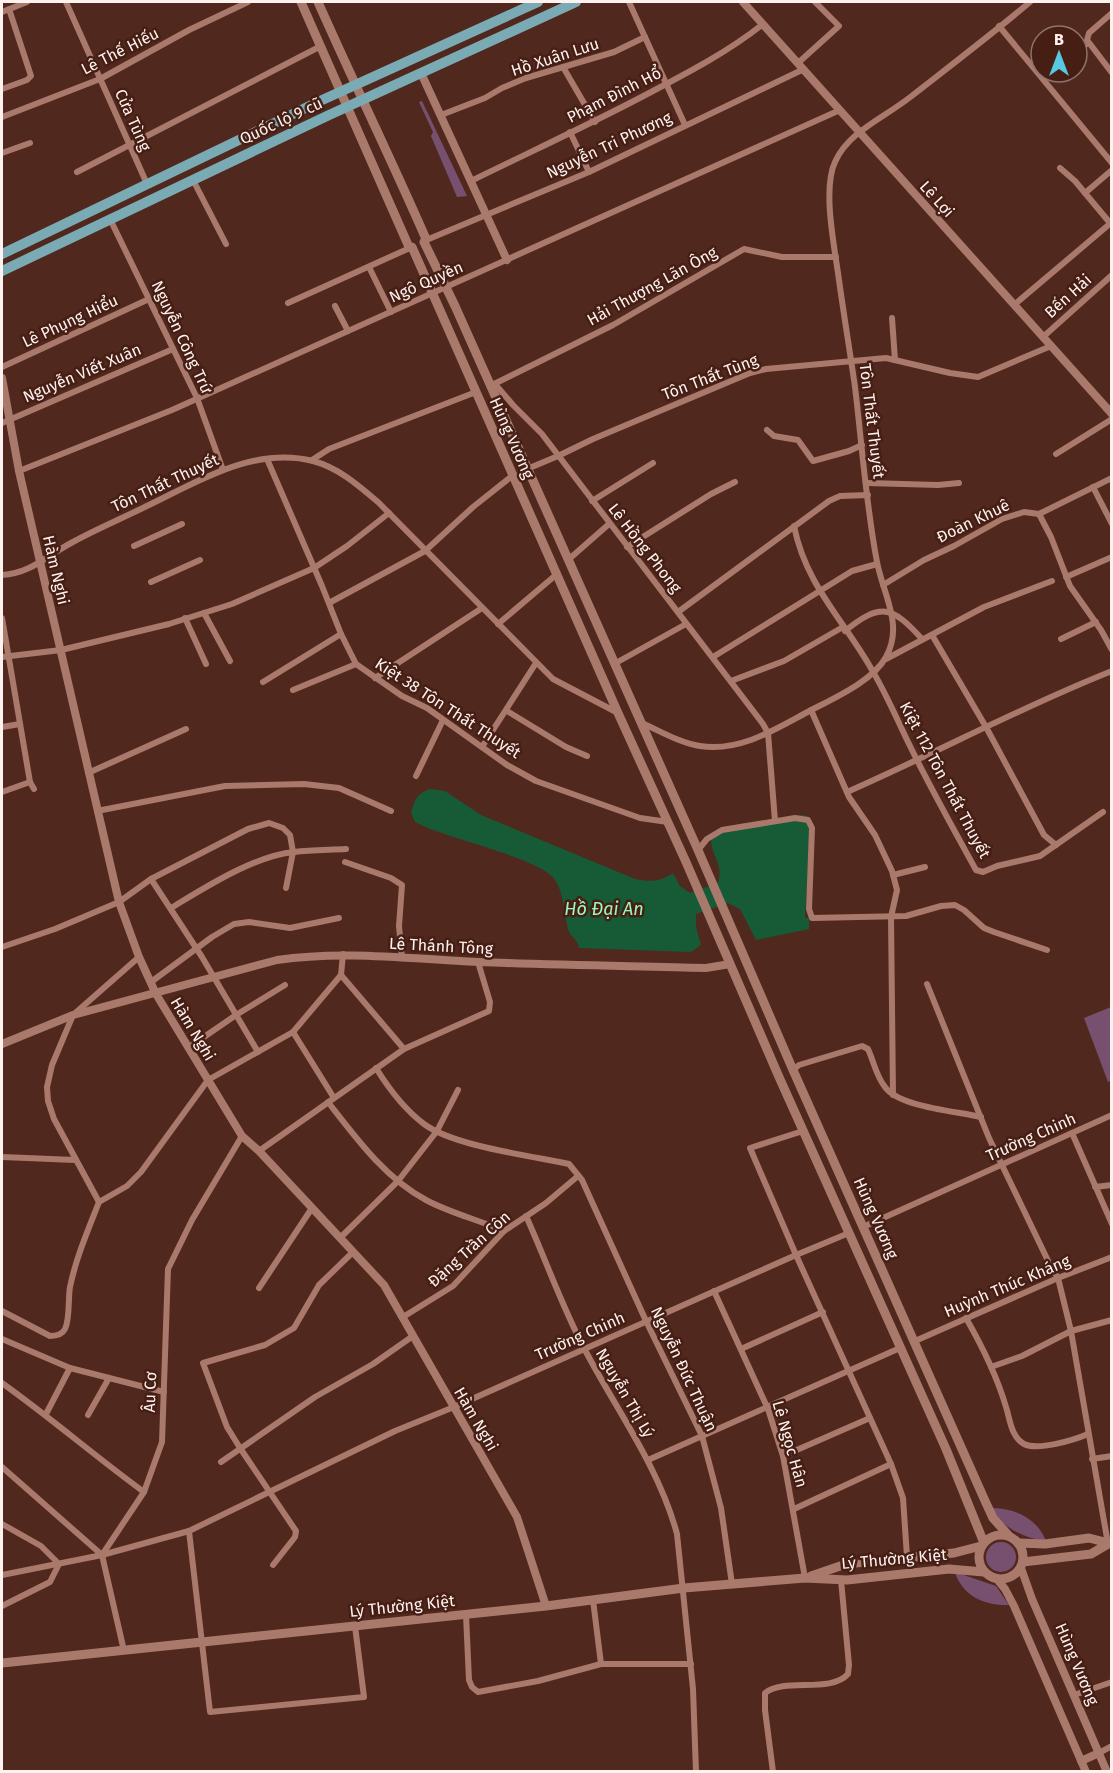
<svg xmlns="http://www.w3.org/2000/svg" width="1113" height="1773" viewBox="0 0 1113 1773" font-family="'Fira Sans',sans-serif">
  <rect width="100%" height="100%" fill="#51281e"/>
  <!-- green -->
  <g fill="#78506f">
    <path d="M422 101 467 196 457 197 431 136 433 132 419 102Z"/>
    <path d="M1111 1007 1112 1080 1108 1082 1084 1018Z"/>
    <path d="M991 1508C1015 1508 1037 1518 1046 1541 1023 1538 1003 1528 991 1508Z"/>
    <circle cx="1001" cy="1557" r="15"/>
    <path d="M955 1572 996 1586 1009 1605C985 1606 962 1596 955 1572Z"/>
  </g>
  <!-- water -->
  <path fill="#165b36" d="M430 789 445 791 481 815 635 879C649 882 661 882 673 873L680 886 690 893 718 883C724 862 711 857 711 839L722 831 802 815 808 816 810 821 805 918H809V929L756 940 740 909 728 903 696 914V927L701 945 691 952 579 948C577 937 570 938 568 929 564 914 564 893 555 880 542 858 443 838 415 822L411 813C414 801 417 793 430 789Z"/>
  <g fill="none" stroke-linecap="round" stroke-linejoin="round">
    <!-- minor -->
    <g stroke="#a9796c" stroke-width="6">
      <path d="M66 2 147 184"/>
      <path d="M629 2 685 125"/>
      <path d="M2 12 27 2"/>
      <path d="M1112 13 1089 33 1087 40 1112 73"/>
      <path d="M999 26 1112 163"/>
      <path d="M1077 51 1088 43"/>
      <path d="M798 63 839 26 815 2"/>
      <path d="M563 67 595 122"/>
      <path d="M2 89 27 80 31 76 9 9"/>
      <path d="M441 115 485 98 502 88 526 78 614 52 645 37"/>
      <path d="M2 117 100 79 189 30 248 2"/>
      <path d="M570 132 589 172"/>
      <path d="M2 153 30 143"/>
      <path d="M1060 168 1075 181 1110 223"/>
      <path d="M77 172 321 46"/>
      <path d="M193 180 226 244"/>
      <path d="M471 181C532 151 593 123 653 91 691 71 729 51 763 24"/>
      <path d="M1085 193 1112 170"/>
      <path d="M110 219 197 398 223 470"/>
      <path d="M424 241 589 172 804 69"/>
      <path d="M369 267 391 312"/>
      <path d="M288 303 412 247"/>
      <path d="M1014 305 1112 222"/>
      <path d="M335 306 348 331"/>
      <path d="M892 318 895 360"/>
      <path d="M1043 337 1112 275"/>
      <path d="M2 367 149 299"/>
      <path d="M494 384 613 325 744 249 782 257H836"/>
      <path d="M495 384 513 405 542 434 763 724 768 733 775 821"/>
      <path d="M2 423 173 349"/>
      <path d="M767 430 774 436 798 440 813 461 849 451 862 445"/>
      <path d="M1056 454 1112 419"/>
      <path d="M267 459 322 586 341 634 356 664 402 696 427 708 507 765 536 781 640 818 668 822"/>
      <path d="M312 460 329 449 476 392"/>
      <path d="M527 469 558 456 593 439 750 373 766 369 886 358 950 373 978 377 1051 346"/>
      <path d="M19 471 172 410 840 110"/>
      <path d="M867 483 938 485 959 483"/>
      <path d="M1093 487 1112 524"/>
      <path d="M592 501 653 463"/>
      <path d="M1039 514 1051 537 1070 586 1101 630 1112 650"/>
      <path d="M794 526C806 586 844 620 872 670 887 695 898 722 911 748 931 789 954 830 976 870L983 872 997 866 1040 856 1103 812"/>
      <path d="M134 546 182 524"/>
      <path d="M627 547 711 494 735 482"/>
      <path d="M568 560 609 524"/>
      <path d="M2 575C29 574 47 556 71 543 96 529 123 518 149 505 199 481 255 446 313 461 339 468 358 485 378 502L553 679 618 713"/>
      <path d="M1066 577 1112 557"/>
      <path d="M151 582 200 560"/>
      <path d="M883 585 924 560 954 546 1002 519 1024 512 1039 514 1112 478"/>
      <path d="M329 603 425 551 473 507 512 476"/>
      <path d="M678 612 829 501 840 496 868 495"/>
      <path d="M204 613 230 661"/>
      <path d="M2 618 30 782 34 789"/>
      <path d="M185 618 206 664"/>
      <path d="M498 624 557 574"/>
      <path d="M845 631C881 602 892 606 922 639"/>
      <path d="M932 635 986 727 1044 835 1056 845"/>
      <path d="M1061 639 1096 622"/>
      <path d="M2 657 61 650 169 624 232 604 314 568 347 546 389 513"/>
      <path d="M713 657 852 571 877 564"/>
      <path d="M886 659 984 607 1052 581"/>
      <path d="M614 664 686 624"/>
      <path d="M375 678 482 608"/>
      <path d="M731 681 784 661 843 627"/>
      <path d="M263 682 341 634"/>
      <path d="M293 690 356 664"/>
      <path d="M811 710 849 797 875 835 892 871 897 890 891 917 893 1095"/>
      <path d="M507 711 566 747 587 756"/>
      <path d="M642 723C660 731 680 743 700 746 737 752 771 732 802 715 827 701 872 683 886 657 904 625 883 594 877 562 866 505 862 445 855 387 850 352 844 316 839 280 835 249 822 190 835 162 848 132 885 117 909 98 950 66 991 35 1030 2"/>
      <path d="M2 727 20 724"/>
      <path d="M482 747 536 663"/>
      <path d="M88 773 186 729"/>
      <path d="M416 776 443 720"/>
      <path d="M2 792 30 782"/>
      <path d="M847 792C936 753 1021 707 1112 671"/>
      <path d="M97 811 225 786 304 784 339 788 391 811"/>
      <path d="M698 850 707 839 722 830 795 818 808 820 812 828 809 909 812 918 906 916 941 906 955 905 964 910 984 928 994 932 1047 950"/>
      <path d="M345 862 391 878 402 885 399 926 402 958"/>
      <path d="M893 875 925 867"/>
      <path d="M151 879 202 957 258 1052"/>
      <path d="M171 908C206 887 254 856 294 852 311 850 329 850 346 849"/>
      <path d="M2 947 55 929 119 902 151 879 248 829 269 823 283 828 290 835 293 852 286 888"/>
      <path d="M341 975 404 1049"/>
      <path d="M151 982 212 937 234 924 249 922 290 928 339 918"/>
      <path d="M927 984 989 1138 1051 1267 1058 1278 1071 1331 1108 1544"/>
      <path d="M293 1032 334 1098"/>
      <path d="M188 1048 236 1015 285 985"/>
      <path d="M376 1068C389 1089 404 1109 424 1124 453 1146 532 1156 569 1164L582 1180 646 1321 702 1436 721 1508 732 1584"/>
      <path d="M793 1070 799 1065 862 1046 868 1049C874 1062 876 1076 885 1087 899 1107 956 1111 981 1117"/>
      <path d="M328 1102C356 1138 385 1178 426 1200 450 1213 479 1220 504 1231"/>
      <path d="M803 1131 750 1148 796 1255 891 1464 903 1498 907 1557"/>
      <path d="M1072 1133 1112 1224"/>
      <path d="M259 1151 404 1049 489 1011 490 1002 478 962"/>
      <path d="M2 1157 75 1160"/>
      <path d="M1095 1187 1112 1185"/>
      <path d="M99 1202 54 1119 48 1101 47 1087 52 1065 73 1015 139 957"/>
      <path d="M526 1216C546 1260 562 1307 585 1350 617 1411 659 1467 677 1534L693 1689 696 1772"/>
      <path d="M863 1227 1112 1115"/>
      <path d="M340 1238 398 1181 437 1131 458 1090"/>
      <path d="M259 1288 312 1208"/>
      <path d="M714 1291 768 1409 783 1456 805 1578"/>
      <path d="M2 1311 50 1336C56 1336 62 1335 65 1329 70 1319 68 1298 70 1287 76 1258 88 1230 99 1202L127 1186 141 1172 208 1080 293 1032 341 975 343 954"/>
      <path d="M403 1317 453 1286 504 1231 546 1203 578 1176"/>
      <path d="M966 1318C982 1346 997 1376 1006 1407 1010 1419 1011 1437 1024 1444 1038 1451 1074 1440 1088 1434"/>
      <path d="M2 1339 70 1368"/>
      <path d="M915 1341 1058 1278 1112 1257"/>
      <path d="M741 1349 823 1312"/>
      <path d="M991 1367 1022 1356 1071 1331 1112 1320"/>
      <path d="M2 1383C51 1418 96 1457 144 1492"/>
      <path d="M46 1414 70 1368 164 1392"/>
      <path d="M88 1415 109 1378"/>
      <path d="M783 1456 870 1418"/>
      <path d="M1092 1459 1112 1456"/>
      <path d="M648 1460 900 1348"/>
      <path d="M221 1462 315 1397 373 1364 413 1336"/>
      <path d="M2 1467 102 1555"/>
      <path d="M794 1509 891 1464"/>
      <path d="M2 1524 41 1546 59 1564 50 1582 2 1606"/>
      <path d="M189 1531 210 1712 364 1697 355 1626"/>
      <path d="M273 1565 295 1537 296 1531 240 1448 227 1427 203 1363 265 1345 294 1328 319 1285 353 1252"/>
      <path d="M2 1575 102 1555 189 1531 395 1431 454 1407 796 1255 849 1233"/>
      <path d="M593 1600 601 1664"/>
      <path d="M466 1615 469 1680 472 1687 478 1692 538 1681 601 1664H691"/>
      <path d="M124 1651 102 1555 144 1492 162 1442 168 1269 192 1220 242 1136"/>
      <path d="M1074 1695 1112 1682"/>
      <path d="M1099 1753 1112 1746"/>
      <path d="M773 1772 765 1710V1693C785 1677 830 1694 848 1674L849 1665 841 1580"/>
    </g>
    <!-- tertiary -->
    <g stroke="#a9796c" stroke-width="8">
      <path d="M743 2 1112 414"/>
      <path d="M421 73 507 260"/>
      <path d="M2 378 19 471 119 902 139 957 156 994 242 1136 259 1151 384 1285 517 1517 546 1606"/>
      <path d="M2 1044 73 1015 277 960C344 950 410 959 478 962 554 965 630 966 706 968L730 964"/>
      <path d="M1021 1568 1032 1599 1107 1772"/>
      <path d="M997 1579 1005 1589 1014 1606 1086 1772"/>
      <path d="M1081 1761 1099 1753"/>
    </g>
    <!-- secondary -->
    <g stroke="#a9796c" stroke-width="9">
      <path d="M301 2 409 247H412L618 713 686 862 779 1077 946 1449 984 1543"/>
      <path d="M318 2C353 81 391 159 426 239L424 242 455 306 698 850 793 1070 986 1503 993 1518 1009 1536"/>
      <circle cx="1001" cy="1557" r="22"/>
      <path d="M1019 1543 1045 1544 1089 1538 1112 1544"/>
      <path d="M1023 1562 1091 1554 1108 1544"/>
      <path d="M811 1576 846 1564 954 1553 981 1546"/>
      <path d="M2 1663 546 1606 684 1588 805 1578 847 1580 949 1569 984 1572"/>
    </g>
    <!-- primary -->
    <g stroke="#7aabb5" stroke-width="10">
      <path d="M2 254 320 101 538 2"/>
      <path d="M2 271 327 116 576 2"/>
    </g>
  </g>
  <g text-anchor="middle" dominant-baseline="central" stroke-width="5" stroke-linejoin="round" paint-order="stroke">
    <!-- street labels -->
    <g font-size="16" fill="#fdf2ef" stroke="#461e14">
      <text transform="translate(120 51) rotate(-27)">Lê Thế Hiếu</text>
      <text transform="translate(555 57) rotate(-18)">Hồ Xuân Lưu</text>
      <text transform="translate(614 95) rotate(-27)">Phạm Đình Hổ</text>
      <text transform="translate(133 120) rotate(66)">Cửa Tùng</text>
      <text transform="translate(281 121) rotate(-25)">Quốc lộ 9 cũ</text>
      <text transform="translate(609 145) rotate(-25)">Nguyễn Tri Phương</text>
      <text transform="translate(937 199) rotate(48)">Lê Lợi</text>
      <text transform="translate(426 282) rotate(-24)">Ngô Quyền</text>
      <text transform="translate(652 286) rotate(-29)">Hải Thượng Lãn Ông</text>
      <text transform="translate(1068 296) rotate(-42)">Bến Hải</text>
      <text transform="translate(70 321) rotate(-25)">Lê Phụng Hiểu</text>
      <text transform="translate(182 337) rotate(65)">Nguyễn Công Trứ</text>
      <text transform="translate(82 373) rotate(-23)">Nguyễn Viết Xuân</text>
      <text transform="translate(710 377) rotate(-21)">Tôn Thất Tùng</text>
      <text transform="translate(872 421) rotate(83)">Tôn Thất Thuyết</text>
      <text transform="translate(512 438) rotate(66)">Hùng Vương</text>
      <text transform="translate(165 483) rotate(-25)">Tôn Thất Thuyết</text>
      <text transform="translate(973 521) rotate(-26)">Đoàn Khuê</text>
      <text transform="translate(645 548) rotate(52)">Lê Hồng Phong</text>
      <text transform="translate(56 570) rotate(77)">Hàm Nghi</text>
      <text transform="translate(448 708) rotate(33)">Kiệt 38 Tôn Thất Thuyết</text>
      <text transform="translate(945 780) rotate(62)">Kiệt 112 Tôn Thất Thuyết</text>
      <text transform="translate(441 946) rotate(3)">Lê Thánh Tông</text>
      <text transform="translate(193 1029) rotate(59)">Hàm Nghi</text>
      <text transform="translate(1031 1137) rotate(-24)">Trường Chinh</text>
      <text transform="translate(876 1218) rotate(66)">Hùng Vương</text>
      <text transform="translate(469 1249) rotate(-42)">Đặng Trần Côn</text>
      <text transform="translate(1007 1286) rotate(-23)">Huỳnh Thúc Kháng</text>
      <text transform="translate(580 1336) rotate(-24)">Trường Chinh</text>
      <text transform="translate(684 1369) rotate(65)">Nguyễn Đức Thuận</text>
      <text transform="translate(150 1392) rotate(-88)">Âu Cơ</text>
      <text transform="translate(625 1393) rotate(60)">Nguyễn Thị Lý</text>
      <text transform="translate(476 1419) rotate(60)">Hàm Nghi</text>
      <text transform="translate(790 1444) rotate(74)">Lê Ngọc Hân</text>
      <text transform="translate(894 1559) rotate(-5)">Lý Thường Kiệt</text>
      <text transform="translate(402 1606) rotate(-6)">Lý Thường Kiệt</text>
      <text transform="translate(1077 1664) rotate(67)">Hùng Vương</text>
    </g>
    <!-- water labels -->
    <g font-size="18" font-style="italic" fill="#9bf8bd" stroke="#461e14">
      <text x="604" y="909">Hồ Đại An</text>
    </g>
  </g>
  <!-- border -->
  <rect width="1113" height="1773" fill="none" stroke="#fdf2ef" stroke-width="6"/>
  <!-- north arrow -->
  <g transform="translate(1059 54)"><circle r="28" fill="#461e14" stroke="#8f736c" stroke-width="1.5"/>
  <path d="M0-4.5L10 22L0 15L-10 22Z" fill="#57c9e3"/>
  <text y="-9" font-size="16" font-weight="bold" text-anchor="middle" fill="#fdf2ef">B</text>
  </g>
</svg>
